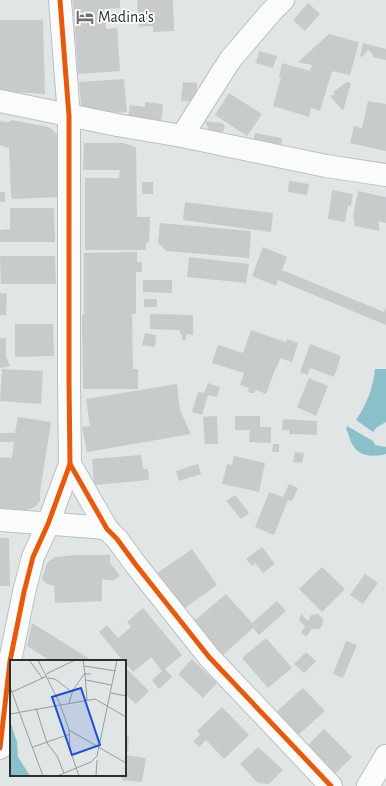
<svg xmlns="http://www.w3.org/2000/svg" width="386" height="786" viewBox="0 0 386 786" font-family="'Alegreya Sans',sans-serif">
  <rect width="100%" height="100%" fill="#e0e5e6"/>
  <!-- water -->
  <g fill="#8ac0c9">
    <path d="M375 369H386V422L377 427 373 432 356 420C367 404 373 388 375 369Z"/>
    <path d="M347 426 373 441 375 445 386 447V454C376 457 360 457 354 447 350 442 349 434 346 429Z"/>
  </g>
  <!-- building -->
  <g fill="#c8cbcc">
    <path d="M73 0H120V8L104 9 106 29 117 28 120 71 78 74Z"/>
    <path d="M137 0H173L174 31 153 32V26L139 27Z"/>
    <path d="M308 3 320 14 305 31 293 20Z"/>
    <path d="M0 20H43L45 94 0 91Z"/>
    <path d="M329 34 359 42 350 75 332 71 320 111 311 108 309 117 273 106 281 77H279L282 63 310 71 312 65 298 62Z"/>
    <path d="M363 43 386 49V60L373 57 372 53 368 50 362 57 360 56Z"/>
    <path d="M259 51 277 56 273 68 256 63Z"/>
    <path d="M124 79 127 112 82 115 79 82Z"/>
    <path d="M183 82 197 83 196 102 181 101Z"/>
    <path d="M347 82 351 83 343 111 330 96 335 94 333 92Z"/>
    <path d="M229 93 262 114 247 136 215 115Z"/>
    <path d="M368 101 386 104V151L350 143 354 126 362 128Z"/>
    <path d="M145 102 163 104 161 125 128 119 130 105 145 107Z"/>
    <path d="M12 120 48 127 52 129 57 135 61 192 58 197 13 199 11 196 9 148 0 145V121L9 122Z"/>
    <path d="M205 121 222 123 225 126 221 137 211 134Z"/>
    <path d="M255 133 282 138 281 149 253 144Z"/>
    <path d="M84 143H123L136 147 137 217H150L149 243H146V250H85V178H119L120 170H83Z"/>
    <path d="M289 181 309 184 307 195 288 192Z"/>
    <rect x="142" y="182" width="11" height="12"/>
    <path d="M332 190 353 194 351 206 348 205 345 222 328 219Z"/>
    <path d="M358 191 386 197V223L378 221 380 231 355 226 353 216Z"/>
    <rect x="0" y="192" width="5" height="10"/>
    <path d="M185 202 273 213 271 232 183 220Z"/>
    <path d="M10 208H54L55 242H0V230L10 229Z"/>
    <path d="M160 223 251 231 249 258 166 251 158 243Z"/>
    <path d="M263 247 287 257 282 270 384 312 386 307V325L278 280 276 286 252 276Z"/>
    <path d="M137 252V262H142V272H136V314H132L133 369H138V389H83L82 315H84V253Z"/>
    <path d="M0 256H55L56 284H1Z"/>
    <path d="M189 257 249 264 246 283 187 277Z"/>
    <path d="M143 280H172V293L143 292Z"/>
    <path d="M0 293 7 294 6 315H0Z"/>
    <rect x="144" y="299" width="13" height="8"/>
    <path d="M150 314 193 315V335L186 334V340H182V334H180V330L150 329Z"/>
    <path d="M15 324H53L54 356 15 357Z"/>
    <path d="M251 330 286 342 287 339 298 343 292 362 280 358 277 367H276L266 394 256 390 254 393H250L248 391 249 388 240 385 244 373 212 363 218 345 243 353Z"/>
    <path d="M145 333 156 335 155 347 142 345Z"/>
    <path d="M0 338H6V357L10 366 0 368Z"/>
    <path d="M310 344 341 356 334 377 310 368 308 375 300 372Z"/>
    <path d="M2 369 43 371 41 404 0 401Z"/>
    <path d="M309 378 328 386 316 416 297 407Z"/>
    <path d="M208 383 220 387 217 397 208 395 202 415 192 412 198 392 204 393Z"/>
    <path d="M177 384 180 410 191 434 87 452 82 427 90 426 86 399Z"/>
    <path d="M217 416 218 444H205L203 417Z"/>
    <path d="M235 416H260V427H271V443L249 442 250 430H235Z"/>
    <path d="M18 417 51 422 40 492V501L35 507 21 512 0 513V457L12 458 14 442H0V433H15Z"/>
    <path d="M283 419 317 421V435L289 434V430H282Z"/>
    <path d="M273 444H279V452H272Z"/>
    <path d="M295 452 304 453 302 463 293 462Z"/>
    <path d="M141 455 143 469H148L149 480 94 485 92 459Z"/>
    <path d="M234 456 265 463 259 492 222 484 227 464 232 465Z"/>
    <path d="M198 464 201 474 179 481 176 471Z"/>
    <path d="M289 484 298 488 292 501 288 500 274 535 255 527 269 492 283 497Z"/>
    <path d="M235 495 249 513 241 519 226 501Z"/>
    <path d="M0 538H9L10 586H0Z"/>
    <path d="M262 547 275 564 263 573 255 563 252 566 246 559Z"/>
    <path d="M192 549 217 585 182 610 156 574Z"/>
    <path d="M76 555H110V563L120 576 113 580H109L102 579V601L55 603 54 586 47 584 43 581 42 578 47 563 55 557Z"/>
    <path d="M322 567 345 589 322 612 299 589Z"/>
    <path d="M365 574 378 583 363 604 350 595Z"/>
    <path d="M226 594 252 623 277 601 286 611 259 635 253 628 222 656 193 622Z"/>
    <path d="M143 608 182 655 165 669 172 677 159 689 152 680 162 671 151 657 133 672 125 663V661H123L99 632 107 625 118 638 131 627 127 622Z"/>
    <path d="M301 614 308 621 311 615 318 614 323 619 322 626 319 629H312L306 637 301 632 305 627 299 620Z"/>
    <path d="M32 623 93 661H51L27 646Z"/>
    <path d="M266 638 292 668 268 688 242 658Z"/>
    <path d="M346 641 357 645 343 678 333 674Z"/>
    <path d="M306 652 316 661 304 673 294 664Z"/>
    <path d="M192 659 217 683 203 698 178 674Z"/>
    <path d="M125 667 149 691 136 704 125 694Z"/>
    <path d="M303 688 325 711 296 737 274 714Z"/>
    <path d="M222 707 249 735 224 759 206 740 199 747 193 741 200 735 197 731Z"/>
    <path d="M324 729 352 757 335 774 307 746Z"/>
    <path d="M125 735 129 736 128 752H125Z"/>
    <path d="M258 747 283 770 269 784 258 783 240 764Z"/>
    <path d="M126 755 146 758 142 782 122 780 123 775H125Z"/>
  </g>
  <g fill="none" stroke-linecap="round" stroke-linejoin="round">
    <!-- minor casing -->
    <g stroke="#bdc1c1" stroke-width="24">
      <g id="minor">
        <path d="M0 101 117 125 182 136 326 166 386 175"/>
        <path d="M182 136 230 60 271 12 283 0"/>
        <path d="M70 464 107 529 117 539 136 565 209 657 331 786"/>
        <path d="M0 520 94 527 107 529"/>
        <path d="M0 748 10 661 24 592 33 557 48 524 70 464 69 382V116L60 0"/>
        <path d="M368 786 386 756"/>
      </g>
    </g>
    <!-- minor -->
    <use href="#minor" stroke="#fafbfb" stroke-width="22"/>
    <!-- cycleway casing -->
    <g stroke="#fff" stroke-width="8">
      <g id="cycleway">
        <path d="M70 464 107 529 117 539 136 565 209 657 331 786"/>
        <path d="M0 748 10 661 24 592 33 557 48 524 70 464 69 382V116L60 0"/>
      </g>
    </g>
    <!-- cycleway -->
    <use href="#cycleway" stroke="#e8590c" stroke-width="5"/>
  </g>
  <!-- icons -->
  <defs>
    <g id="hotel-bare" transform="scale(1.38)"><path d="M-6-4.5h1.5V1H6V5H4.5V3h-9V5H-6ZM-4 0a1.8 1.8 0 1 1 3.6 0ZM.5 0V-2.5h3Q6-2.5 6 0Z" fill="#6b6f70" stroke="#fff" stroke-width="2.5" paint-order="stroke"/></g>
  </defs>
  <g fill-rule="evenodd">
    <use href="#hotel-bare" x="85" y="17"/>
  </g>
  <g text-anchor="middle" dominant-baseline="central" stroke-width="3.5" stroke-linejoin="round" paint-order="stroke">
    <!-- poi labels -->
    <g font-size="16" fill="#2c2f30" stroke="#fff" text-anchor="start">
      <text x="98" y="17">Madina's</text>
    </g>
  </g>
  <!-- overview -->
  <g transform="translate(10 660)">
    <rect width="116" height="116" fill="#e0e5e6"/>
    <path d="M0 61 7 82 8 97 20 116H0Z" fill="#8ac0c9"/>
    <path fill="none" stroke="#989c9d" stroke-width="1" d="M19 0 33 19M28 0 50 44 59 70 60 90 69 116M73 0 75 14H81M74 6 106 11M36 14 65 0M75 14 77 40M38 18 45 19 62 32M76 20 101 25M0 27 33 116M2 32 37 16M101 33 116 36M59 43 63 30 75 13M26 48 37 83 47 96 54 113M0 54 85 39 116 57M59 70 116 103M23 87 60 74M47 116 81 102 87 96 107 0M86 116 87 100"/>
    <path fill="#1d4ed8" fill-opacity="0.15" stroke="#1d4ed8" stroke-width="2" d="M71 28 90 85 62 95 42 37Z"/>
    <rect width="116" height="116" fill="none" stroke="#2c2f30" stroke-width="2"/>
  </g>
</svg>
